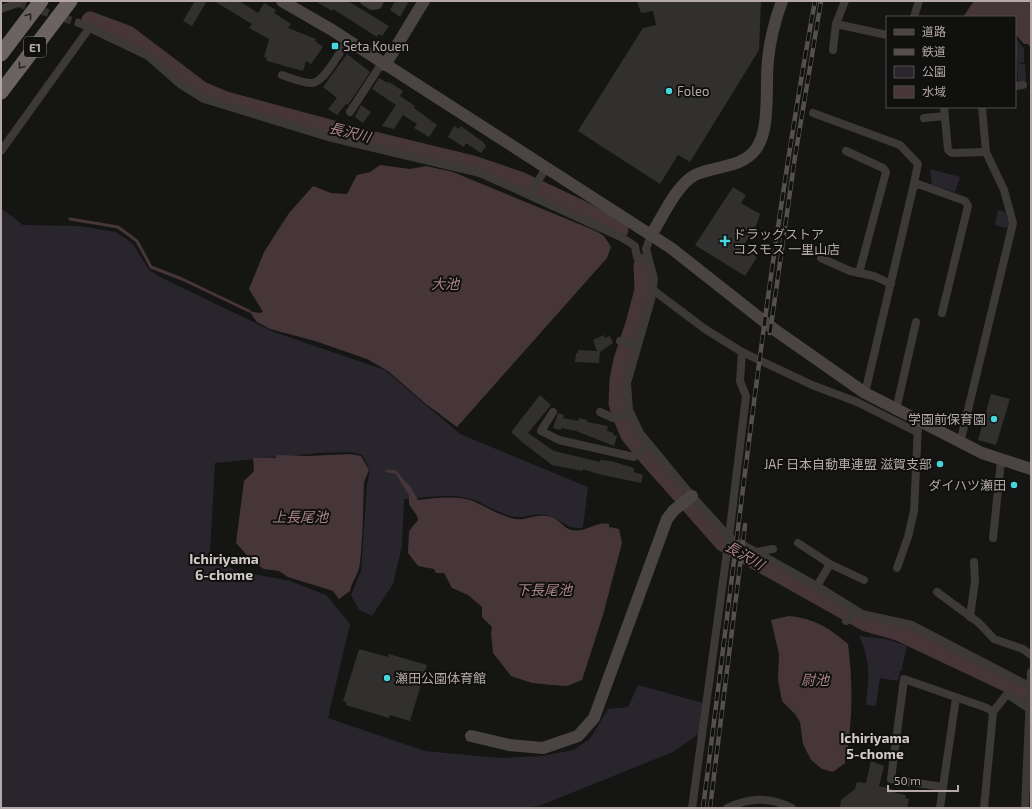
<svg xmlns="http://www.w3.org/2000/svg" width="1032" height="809" viewBox="0 0 1032 809" font-family="'Exo 2','Noto Sans JP',sans-serif">
  <rect width="100%" height="100%" fill="#151514"/>
  <!-- green -->
  <g fill="#28252c">
    <path d="M1015 36 1024 49V62L1018 64H1025L1026 81H1018Z"/>
    <path d="M930 169 960 177 955 192 932 185Z"/>
    <path d="M1 208 23 225 80 226 116 232 133 244 149 270 162 278 274 332 385 370 460 434 588 487 583 528C563 529 563 519 547 515 535 512 528 518 517 517 501 515 489 506 474 500 454 492 425 498 404 499L402 546 393 584 372 616 359 610 351 595 361 571 367 484C371 469 370 468 362 455L352 452 319 453 215 463 210 553 234 570 290 581 326 595 350 624 328 718 425 751 499 758 543 756 573 750 590 739 608 709 628 707 638 685 703 703 700 733 673 752 539 806 519 808H1Z"/>
    <path d="M998 210 1005 212 1009 223 1007 228 995 225Z"/>
    <path d="M859 636 886 639 907 646 902 667 903 669 900 671 898 681 880 678 876 706 866 705C869 678 871 661 859 636Z"/>
  </g>
  <!-- water -->
  <g fill="#463639">
    <path d="M974 1H1031V48L1028 44H1024L1015 34V17H963Z"/>
    <path d="M380 165 410 169 426 166 453 172 596 231 604 236 611 247 607 258 457 427 426 404 388 371 367 359 315 341 270 329 257 322 249 311 260 313 263 312 249 289 264 252 289 213 313 186 331 193 347 194 357 175 370 172Z"/>
    <path d="M351 454 361 456 369 470 364 482C363 509 363 536 360 563 359 574 351 583 350 591L339 599 333 591 288 577 279 571 264 569 254 563 236 543 244 481 254 471 253 458H276L277 455 308 456Z"/>
    <path d="M402 478 410 486 418 500C434 498 457 495 473 501 487 507 498 515 515 519 528 521 539 511 554 518 560 521 564 528 571 530 586 533 596 521 609 524V527L619 529 622 543 603 615 582 680 567 686 552 685 532 683 511 676 493 653 491 633 492 627 482 617V607L468 595 452 588 444 573H436L434 569 418 566 408 553 409 531 418 520 417 516 409 504V495L399 480Z"/>
    <path d="M789 616C815 619 828 627 848 644 853 684 853 723 845 763L833 772 822 769 811 760 803 744 800 722 795 714 782 701 778 680 779 654 771 620Z"/>
  </g>
  <g fill="none" stroke-linecap="round" stroke-linejoin="round">
    <!-- stream -->
    <g stroke="#463639" stroke-width="3">
      <path d="M70 219 118 227 137 241 151 267 182 279 249 311"/>
      <path d="M387 471 396 472 401 479"/>
    </g>
    <!-- river -->
    <g stroke="#463639" stroke-width="17">
      <path d="M90 20 128 34 202 90 226 100 378 141 473 164 520 180 580 208 620 230"/>
      <path d="M642 265 643 290 634 324 622 360 618 380 617 403 620 414 629 435 647 457 723 543 866 623 898 632 1031 695"/>
    </g>
  </g>
  <!-- building -->
  <g fill="#31302f">
    <path d="M195 1H207L192 26 183 21Z"/>
    <path d="M214 1H239L258 13 264 3 276 10 274 13 291 24 288 28 316 39 315 41 323 47 311 64 306 61 303 71 267 61 266 57H264L269 39 249 28 252 24Z"/>
    <path d="M315 1H348L389 26 382 36 379 34 377 37 333 9 332 11Z"/>
    <path d="M395 1H409L400 17 390 10Z"/>
    <path d="M637 1H761L759 50 690 162 678 155 660 184 578 131 643 28 656 25 653 11 641 13Z"/>
    <path d="M347 54 370 72 348 105 346 104 337 115 328 109 337 98 323 87Z"/>
    <path d="M379 78 388 83 389 82 403 91 400 96 415 106 414 108 437 125 429 137 414 128 417 124 403 115 394 129 382 126 396 105 372 89Z"/>
    <path d="M361 105 371 112 363 123 355 117Z"/>
    <path d="M454 126 459 129 461 126 483 142 486 146 481 153 466 143 464 147 448 137Z"/>
    <path d="M733 187 746 195 741 203 760 214 756 226 742 248 757 257 745 276 695 245Z"/>
    <path d="M604 335 605 338 610 336 613 343 600 352 599 363 575 362 576 353H578V350L597 351 593 340Z"/>
    <path d="M991 394 1010 399 996 445 978 440Z"/>
    <path d="M540 395 551 405 528 433 554 451 600 462V460L611 461 634 468V472L643 475 641 483 598 474 583 469V471L552 465 522 442 511 432Z"/>
    <path d="M558 413 564 415 563 418 578 421 579 418 587 420V422L608 426 607 431 614 433 613 435 617 436 614 446 576 431 561 428V430L553 428Z"/>
    <path d="M359 649 388 657 389 654 427 665 410 721 390 715 389 718 346 705V702L343 701Z"/>
    <path d="M871 761 884 766 879 786 892 789V791L896 793 906 795 905 798 909 799 907 808H840L841 800 855 789 857 782 866 783Z"/>
  </g>
  <g fill="none" stroke-linecap="round" stroke-linejoin="round">
    <!-- street-tunnel -->
    <path stroke="#353232" stroke-width="8" stroke-dasharray="8 4" stroke-linecap="butt" d="M18 3 79 23"/>
    <!-- street -->
    <g stroke="#3c3938" stroke-width="8">
      <path d="M364 1 372 6 378 5 380 1"/>
      <path d="M1 9 18 3"/>
      <path d="M914 17 919 1"/>
      <path d="M79 23 148 56 180 84 204 99 328 137 480 173 621 237 635 246 637 257 648 259"/>
      <path d="M836 24 887 35"/>
      <path d="M833 50 836 24 845 1"/>
      <path d="M282 75C291 78 303 83 312 83 325 82 340 51 347 41"/>
      <path d="M1015 86 1023 85"/>
      <path d="M944 107 948 150 952 153 986 152"/>
      <path d="M350 112 382 63"/>
      <path d="M813 113 900 145 918 164 913 188"/>
      <path d="M924 118 945 116"/>
      <path d="M1 151 90 27"/>
      <path d="M846 151 883 168 886 172 859 273"/>
      <path d="M530 194 546 168"/>
      <path d="M651 235 646 249 654 279 651 300 627 383 629 410 640 433 692 496 729 537 817 586 854 609 862 614 912 625 1031 687"/>
      <path d="M821 258 850 271 874 276 891 284"/>
      <path d="M653 290 705 329 742 352 812 385 857 402 917 432"/>
      <path d="M620 341 637 345"/>
      <path d="M865 393 913 188 918 184 965 201 968 206 942 313"/>
      <path d="M896 410 916 322"/>
      <path d="M553 412 541 431 559 440 634 457 649 444"/>
      <path d="M600 412 613 418 630 413"/>
      <path d="M960 443 1013 223 1004 190 986 152 982 107"/>
      <path d="M993 538 1001 461"/>
      <path d="M798 543 830 564"/>
      <path d="M756 552 773 549"/>
      <path d="M897 568 908 537 914 511 918 426"/>
      <path d="M817 586 830 564 864 580"/>
      <path d="M937 592 979 623 994 639 1023 649 1031 655"/>
      <path d="M970 617 975 581 974 562"/>
      <path d="M846 621 854 609"/>
      <path d="M943 787 956 698"/>
      <path d="M692 808 729 537 746 396 740 381 742 352"/>
      <path d="M727 808C750 797 770 797 792 808"/>
      <path d="M940 808 943 787 891 779 904 679 987 708 993 712 1007 694 1031 710"/>
      <path d="M984 808 993 712"/>
      <path d="M1025 808 1031 672"/>
    </g>
    <!-- secondary -->
    <g stroke="#4a4544" stroke-width="12">
      <path d="M282 1 332 30 671 248 775 330 865 393 982 453 1031 469"/>
      <path d="M385 65 424 1"/>
      <path d="M651 235C662 218 677 184 695 175 715 165 741 169 756 149 771 129 765 85 768 60 770 39 775 20 782 1"/>
      <path d="M471 736 509 745 543 748 578 736 594 718 667 519 674 510 692 496"/>
    </g>
    <!-- highway -->
    <g stroke="#6a6362" stroke-width="15">
      <path d="M1 54 41 1"/>
      <path d="M1 92 70 1"/>
    </g>
    <!-- rail casing -->
    <g stroke="#55504f" stroke-width="4.5">
      <g id="rail">
        <path d="M770 333 795 157 821 1"/>
        <path d="M703 808C738 539 766 268 815 1"/>
        <path d="M710 808 745 525"/>
      </g>
    </g>
    <!-- rail -->
    <use href="#rail" stroke="#10100f" stroke-width="3" stroke-dasharray="9" stroke-linecap="butt"/>
  </g>
  <!-- one-way arrows -->
  <defs><path id="oneway-chevron" d="M-2-3.5L2.5 0L-2 3.5" fill="none" stroke-width="1.6" stroke-linecap="round" stroke-linejoin="round"/></defs>
  <g stroke="#262524">
    <use href="#oneway-chevron" transform="translate(29 16) rotate(-53)"/>
    <use href="#oneway-chevron" transform="translate(21 66) rotate(127)"/>
  </g>
  <!-- markers -->
  <g fill="#47d6db" stroke="#10100f" stroke-width="1.5">
    <rect x="331" y="42" width="8" height="8" rx="2"/>
    <circle cx="669" cy="91" r="4"/>
    <path d="M723 235h4v4h4v4h-4v4h-4v-4h-4v-4h4z"/>
    <circle cx="994" cy="419" r="4"/>
    <circle cx="940" cy="464" r="4"/>
    <circle cx="1014" cy="485" r="4"/>
    <circle cx="387" cy="678" r="4"/>
  </g>
  <g text-anchor="middle" dominant-baseline="central" stroke-width="4" stroke-linejoin="round" paint-order="stroke">
    <!-- shield labels -->
    <rect fill="#10100f" stroke="#837a7a" stroke-width="1" x="24" y="37" width="22" height="20" rx="3"/>
    <g font-size="12" font-weight="bold" fill="#b4a8a8">
      <text x="35" y="47">E1</text>
    </g>
    <!-- poi labels -->
    <g font-size="13" fill="#b4a8a8" stroke="#10100f" text-anchor="start">
      <text x="343" y="46">Seta Kouen</text>
      <text x="677" y="91">Foleo</text>
      <text x="733" y="234">ドラッグストア<tspan x="733" dy="15">コスモス 一里山店</tspan></text>
      <text x="986" y="419" text-anchor="end">学園前保育園</text>
      <text x="932" y="464" text-anchor="end">JAF 日本自動車連盟 滋賀支部</text>
      <text x="1006" y="485" text-anchor="end">ダイハツ瀬田</text>
      <text x="395" y="678">瀬田公園体育館</text>
    </g>
    <!-- water labels -->
    <g font-size="14" font-style="italic" fill="#ab8389" stroke="#10100f">
      <text transform="translate(350 132) rotate(14)">長沢川</text>
      <text x="445" y="283">大池</text>
      <text x="300" y="516">上長尾池</text>
      <text transform="translate(745 555) rotate(30)">長沢川</text>
      <text x="544" y="589">下長尾池</text>
      <text x="815" y="679">尉池</text>
    </g>
    <!-- neighbourhood labels -->
    <g font-size="14" font-weight="bold" fill="#d1c9c8" stroke="#10100f">
      <text x="224" y="558">Ichiriyama<tspan x="224" dy="16">6-chome</tspan></text>
      <text x="875" y="737">Ichiriyama<tspan x="875" dy="16">5-chome</tspan></text>
    </g>
  </g>
  <!-- border -->
  <rect width="1032" height="809" fill="none" stroke="#b4a8a8" stroke-width="4"/>
  <!-- legend -->
  <rect x="886" y="16" width="130" height="92" fill="#10100f" stroke="#524d4c"/>
  <rect x="894" y="29" width="20" height="6" fill="#4a4544" stroke="#524d4c"/>
  <text x="922" y="36" font-size="12" fill="#b4a8a8">道路</text>
  <rect x="894" y="49" width="20" height="6" fill="#55504f" stroke="#524d4c"/>
  <text x="922" y="56" font-size="12" fill="#b4a8a8">鉄道</text>
  <rect x="894" y="66" width="20" height="12" fill="#28252c" stroke="#524d4c"/>
  <text x="922" y="76" font-size="12" fill="#b4a8a8">公園</text>
  <rect x="894" y="86" width="20" height="12" fill="#463639" stroke="#524d4c"/>
  <text x="922" y="96" font-size="12" fill="#b4a8a8">水域</text>
  <!-- scale -->
  <path d="M888 785v6h70v-6" fill="none" stroke="#b4a8a8" stroke-width="2"/>
  <text x="894" y="785" font-size="12" fill="#b4a8a8" stroke="#10100f" stroke-width="3" paint-order="stroke">50 m</text>
</svg>
